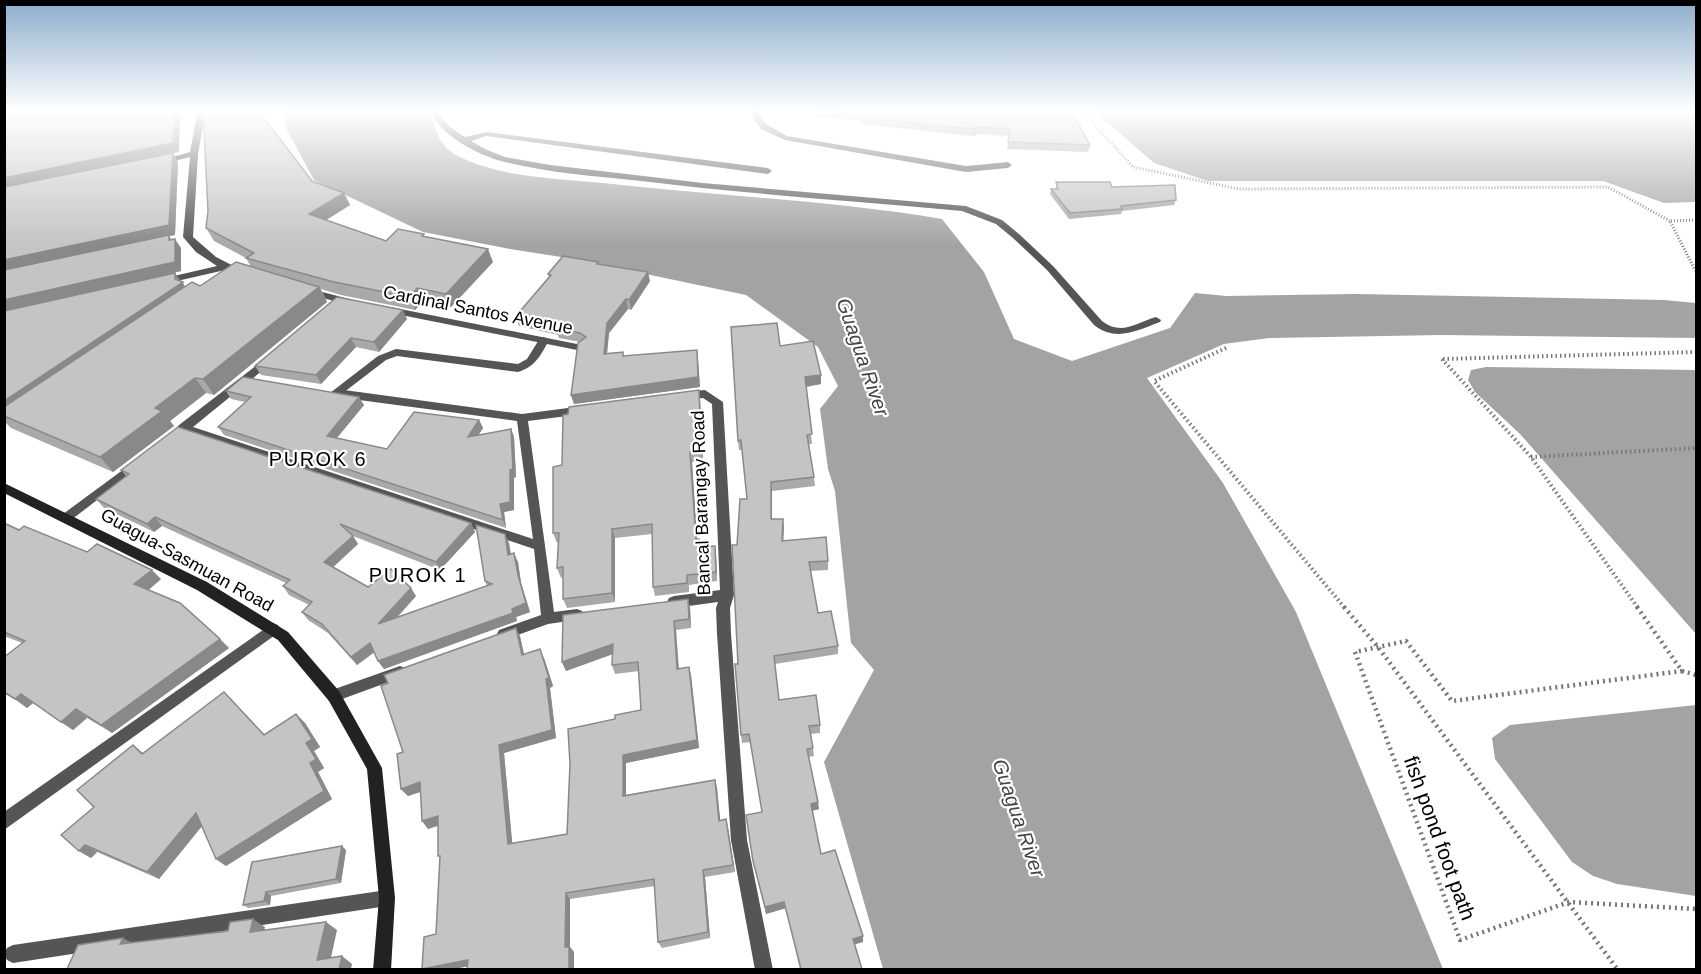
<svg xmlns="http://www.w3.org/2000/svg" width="1701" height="974" viewBox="0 0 1701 974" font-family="Arial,sans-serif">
  <rect width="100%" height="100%" fill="#fff"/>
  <!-- water -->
  <g fill="#a3a3a3">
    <path d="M288 110H430C436 131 439 147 460 157 503 178 556 178 603 183 716 196 829 200 942 219L984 272 1014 339 1072 361 1170 328 1195 293 1226 296 1356 294 1664 300 1696 303V338L1441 335 1269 338 1224 344 1147 378 1223 483 1296 612 1443 969H883L824 762 874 670 851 643 835 491 828 469 820 409 838 386 818 347 746 295 574 259 510 249 423 232 314 180 285 126Z"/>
    <path d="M1093 110H1696V202L1664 203 1603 181H1208L1154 163Z"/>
    <path d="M1486 367 1696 370V634L1520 434 1475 392 1468 380 1471 370Z"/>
    <path d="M1696 705V896L1617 884 1593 876 1572 862 1495 759 1492 738 1510 725Z"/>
  </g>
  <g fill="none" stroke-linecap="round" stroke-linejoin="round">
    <!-- path-far2 -->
    <g stroke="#777" stroke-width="3" stroke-dasharray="1 2" stroke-linecap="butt">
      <path d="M1081 110 1133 167 1239 189 1608 187 1670 221"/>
      <path d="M1696 220 1670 221 1696 272"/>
    </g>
    <!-- path-far1 -->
    <g stroke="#777" stroke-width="4" stroke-dasharray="1.5 3" stroke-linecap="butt">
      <path d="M1226 348 1154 381 1345 608"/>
      <path d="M1442 359 1531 457 1638 608"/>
      <path d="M1443 359 1696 352"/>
      <path d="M1531 457 1696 448"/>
    </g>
    <!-- path -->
    <g stroke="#777" stroke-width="4.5" stroke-dasharray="2 4" stroke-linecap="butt">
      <path d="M1344 607 1378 647 1618 970"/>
      <path d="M1637 607 1682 671 1452 701 1406 641 1355 652 1460 940 1569 902 1696 909"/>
      <path d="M1682 671 1696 675"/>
    </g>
    <!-- service -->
    <g fill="#555" fill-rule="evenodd">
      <path d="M544 337 549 340C541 355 535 367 518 372L397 356 386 360 339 396H331L330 393 378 356 396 349 518 364 527 359 540 338Z"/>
      <path d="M387 890 393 892 395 898 393 904 387 906 13 963 7 960 4 954 7 948 13 945Z"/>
    </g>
    <!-- minor -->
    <g fill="#555" fill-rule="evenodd">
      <path d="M198 110H206L198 154 193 237 216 257 247 273 242 276 225 270 164 284 161 283V279L217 266 196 252 183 237 190 157 162 164 158 161 190 152Z"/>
      <path d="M430 110H438C443 124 454 130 465 137L486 132 768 168 772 171 768 174 486 136 471 141 485 149 505 157 550 165 703 183 966 206 1002 220 1019 234 1053 266 1102 321C1122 336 1135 323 1156 317L1161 320 1160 322C1136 331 1116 342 1094 325L1047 270 1013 238 996 224 962 211C854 201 747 194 641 181 595 176 546 173 501 161 478 155 438 134 430 110Z"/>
      <path d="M754 110H762L759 115 767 125 787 136 966 166 1008 162 1012 165 1008 168 966 172 785 140 761 129 751 115Z"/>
      <path d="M311 289 353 300 354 302 349 305 308 294V290Z"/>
      <path d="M390 307 582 345 587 348 582 351 386 312 385 310Z"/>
      <path d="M270 355 274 357 275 359 274 361 193 427 533 539 517 421 344 398 339 394 344 390 522 414 583 406 587 407 589 410 587 413 583 414 528 421 554 612 577 609 582 611 584 615 582 619 548 624 504 640 499 638 497 634 499 630 541 615 534 549 185 433 180 435 176 434 174 431 179 425Z"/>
      <path d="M705 390 723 402 734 595 730 608 731 634 747 840 773 970H755L731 840 717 634 716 608 718 602 674 608 669 606 667 602 669 598 674 596 720 590 712 404 703 398 683 400 678 396 683 392Z"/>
      <path d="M135 461 141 465 139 468 71 520H63L61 517 63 514Z"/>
      <path d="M273 623 278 625 280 629 278 633 4 830V812Z"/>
      <path d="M400 666 405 668 407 672 405 676 334 702 329 701 327 696 329 691Z"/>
    </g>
    <!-- secondary -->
    <path fill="#222" fill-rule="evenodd" d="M4 483 207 582 288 632 339 691 382 768 395 898 391 970H373L379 898 367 769 329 701 278 640 197 590 4 493Z"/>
  </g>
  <!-- wall -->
  <g fill="#a9a9a9">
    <path d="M4 110 179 152 173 153 178 162 175 235 169 236 171 239 181 248V271L168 274 175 273 180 281 183 282 185 287 200 286 251 267 246 258 214 241 206 228 312 181 344 193 350 205 326 220 386 241 424 237 493 262 451 307 423 301 415 310 341 295 321 289 327 302 214 395 206 393 170 421 174 426 113 472 11 428 4 421Z"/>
    <path d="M816 110H1071L1090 145 1088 152 1007 149 1009 136 976 134 974 136 861 124V120L816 117Z"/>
    <path d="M1056 182 1112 187 1176 200 1174 205 1122 211 1121 214 1069 219 1050 194 1051 189H1056Z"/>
    <path d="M598 262V264L650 281 631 310 628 309 609 333 607 353 623 352V356L698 360 700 387 574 404 571 395 580 342 559 338 558 335 519 326 515 317 549 278 548 274Z"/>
    <path d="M407 319 379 352 356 347 321 384 261 375 255 366Z"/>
    <path d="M780 346 821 375V384L806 386 812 444H809L814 477 815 486 772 491V519H783V541L828 561V570L810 571 818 613 838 646V654L775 664 779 700 820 725V733L811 734 814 756 808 757 818 802 819 809 812 811 821 854 863 942 854 944 862 969H800L786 908 766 914 753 861 762 812 751 742 742 743 741 735 738 664 737 545 747 499 742 450H739L738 441Z"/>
    <path d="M226 391 364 405 336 439 387 449 479 420 483 428 478 435 511 429 514 437 516 477 514 478V510L504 512 506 528 224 435 218 427 245 402 231 399Z"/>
    <path d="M700 400 703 461 692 462 697 540 699 539 700 547 715 546 716 555 717 581 689 585V592L655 596 653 587 652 534 615 538V602L567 608 563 599V577L561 578 557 568 558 542 557 543 553 533Z"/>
    <path d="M121 470 471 523 475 532 440 570 353 536 358 544 333 567 368 587 416 596 397 618 487 586 485 581 509 543 511 554 518 562 521 583 530 612 516 617 517 621 384 669 378 661 374 652 357 665 328 633 308 620 302 612 309 605 289 595 283 586 286 583 162 526 154 532 104 508 96 499 126 476Z"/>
    <path d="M4 523 19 530 87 552 161 579 148 590 229 648 112 733 87 718 73 730 33 703 27 708 12 697 4 694V657L22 643 4 636Z"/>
    <path d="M688 599 690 608 691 628 676 630 679 668 691 675 699 748 626 763V795L715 780 717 788 720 820 726 819 735 872 705 877 710 938 662 948 658 942 655 886 570 899V947L574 952 467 967 436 934 440 858 438 825 428 829 420 792 408 796 401 789 403 752 520 636 524 654 544 658 553 686 550 688 556 738 504 753 512 843 567 834 615 719 641 710 639 671 615 674 612 665V654L566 671 562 662Z"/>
    <path d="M224 692 265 735 296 714 305 723 320 747 314 751 324 768 318 772 332 799 226 866 216 859 202 826 159 879 97 852 91 858 79 851 94 807 133 745 143 753Z"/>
    <path d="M346 850 341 883 271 896 270 905 248 908 243 905Z"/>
  </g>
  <!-- shaded-wall -->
  <g fill="#898989">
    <path d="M175 110H180L179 152 173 153 178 162 175 235 169 236 175 245 4 271V178Z"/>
    <path d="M976 127V134L974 136V129Z"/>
    <path d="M344 193 350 205 315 227 309 214Z"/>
    <path d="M175 239 181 248V271L4 312V300Z"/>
    <path d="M488 249 493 262 451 307 446 294Z"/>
    <path d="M648 272 650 281 631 310 629 300Z"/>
    <path d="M175 273 189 292 4 416V401L175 279Z"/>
    <path d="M319 287 327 302 214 395 203 379Z"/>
    <path d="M417 288 423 301 415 310 410 297Z"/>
    <path d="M626 299 628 309 609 333 606 364 604 354 607 323Z"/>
    <path d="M403 310 407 319 379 352 374 342Z"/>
    <path d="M351 338 356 347 321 384 316 375Z"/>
    <path d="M697 350 698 360 700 387 574 404 571 395Z"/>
    <path d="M821 375V384L806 387 805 377Z"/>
    <path d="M195 378 206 393 170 421 174 426 113 472 100 457 155 408Z"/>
    <path d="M699 390 700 400 703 461 701 451Z"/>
    <path d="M359 397 364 405 331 445 327 436Z"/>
    <path d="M479 420 483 428 472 445 468 437Z"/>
    <path d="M511 429 514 437 516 477 514 478V510L504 512 506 528 503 520 500 504Z"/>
    <path d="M690 452 692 462 698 549 696 540Z"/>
    <path d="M771 482 772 491V528L771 519Z"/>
    <path d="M155 517 162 526 154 532 147 524Z"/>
    <path d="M783 519 784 528 783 550 782 541Z"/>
    <path d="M471 523 475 532 440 570 436 562Z"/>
    <path d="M612 529 615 538V602L612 593Z"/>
    <path d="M505 534 509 543 512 563 508 555Z"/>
    <path d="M353 536 358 544 330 570 324 562Z"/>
    <path d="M715 546 716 555 717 581 716 572Z"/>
    <path d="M514 553 518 562 521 583 530 612 516 617 517 621 384 669 378 661 512 609 518 575Z"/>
    <path d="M152 570 161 579 144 594 134 584Z"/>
    <path d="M411 588 416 596 383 632 378 624Z"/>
    <path d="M688 599 690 608 691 628 689 619Z"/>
    <path d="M674 621 676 630 679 677 677 669Z"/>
    <path d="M516 628 520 636 526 664 522 655Z"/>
    <path d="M220 639 229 648 112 733 101 725Z"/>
    <path d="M370 643 376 651 357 665 351 657Z"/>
    <path d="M613 644 616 653 566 671 562 662Z"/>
    <path d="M540 649 544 658 553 686 550 688 556 738 504 753 513 851 508 844 499 745 546 679Z"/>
    <path d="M689 667 691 675 699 748 626 763V803L623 796V755Z"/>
    <path d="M21 694 33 703 27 708 15 699Z"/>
    <path d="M76 709 87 718 73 730 61 722Z"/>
    <path d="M296 714 305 723 320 747 314 751 324 768 318 772 332 799 226 866 216 859 310 763 306 743Z"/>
    <path d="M715 780 717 788 721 828 719 821Z"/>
    <path d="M420 782 426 790 408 796 401 789Z"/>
    <path d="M818 802 819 809 811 811V804Z"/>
    <path d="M196 813 206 821 159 879 147 872Z"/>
    <path d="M438 816 444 824 428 829 422 821Z"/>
    <path d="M726 819 728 827 735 872 733 865Z"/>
    <path d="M85 845 97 852 91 858 79 851Z"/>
    <path d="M342 846 346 850 341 883 336 879Z"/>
    <path d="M703 870 705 877 710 938 708 932Z"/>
    <path d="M266 892 271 896 270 905 264 901Z"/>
    <path d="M566 893 570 899V947L574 952V969H569L565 947Z"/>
    <path d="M784 902 786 908 766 914 765 907Z"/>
    <path d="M253 919 265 927 262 940 250 932Z"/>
    <path d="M326 922 337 930 329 967 317 960Z"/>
    <path d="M863 936V942L853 945V939Z"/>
    <path d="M123 938 138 946 120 944Z"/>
    <path d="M342 956 352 964 351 969H339Z"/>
    <path d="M468 960 474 965 455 969H423Z"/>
  </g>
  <!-- building -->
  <g fill="#c4c4c4" stroke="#898989" stroke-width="1.5">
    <path d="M4 110H175L173 143 4 178Z"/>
    <path d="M203 110H258L312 181 344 193 309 214 386 241 398 229 424 234 422 236 488 249 446 294 417 288 410 297 334 282 246 258 254 253 206 228 208 211Z"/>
    <path d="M818 110H1071L1090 145 1008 142 1010 129 976 127 974 129 921 124 861 117 862 114Z"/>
    <path d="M173 153 169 225 4 260V187Z"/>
    <path d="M1056 182H1110L1112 187 1175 185 1176 200 1121 206 1122 209 1070 213 1051 189H1058Z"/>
    <path d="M169 235V240L175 239V262L4 300V270Z"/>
    <path d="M563 256 598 262 597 264 648 272 629 300 626 299 607 323 604 354 623 352V356L697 350 698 377 571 395 578 343 586 337 580 333 556 328 558 326 515 317 551 275 548 274Z"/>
    <path d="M236 262 319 287 203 379 195 378 155 408 162 411 100 457 4 416V407L192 282 200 286Z"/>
    <path d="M175 273V279L183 282 4 401V311Z"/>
    <path d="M337 297 403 310 374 342 351 338 316 375 255 366Z"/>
    <path d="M777 323 780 346 813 341 821 375 805 377 812 434 807 435 814 477 771 482V519H783L782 541 826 537 828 561 809 562 818 613 831 611 838 646 774 656 779 700 816 695 820 725 809 726 813 748 807 749 818 802 811 804 821 854 835 850 863 936 853 939 862 969H801L784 902 765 907 753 861 746 815 762 812 749 734 741 735 735 664H738L732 545H737L740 499H747L741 440 738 441 731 327Z"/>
    <path d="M243 377 359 397 327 436 387 449 414 412 479 420 468 437 511 429 513 469 510 470V502L500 504 503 520 218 427 251 397 226 391Z"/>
    <path d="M699 390 701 451 690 452 696 540 699 539V547L715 546 716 572 687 575V583L653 587 652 524 612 529V593L563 599V567L557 568 559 533H553V467L562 465 563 415 568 414 569 407Z"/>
    <path d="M178 427 471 523 436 562 340 524 353 536 324 562 368 587 391 569 411 588 378 624 492 584 485 581 476 525 505 534 508 555 514 553 518 575 526 603 512 609 513 613 378 661 370 643 351 657 322 624 302 612 312 602 283 586 290 580 155 517 147 524 96 499 129 474 121 470Z"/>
    <path d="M4 523 19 530 24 526 87 552 97 544 152 570 134 584 180 603 220 639 101 725 76 709 61 722 21 694 15 699 4 692V657L25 641 4 632Z"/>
    <path d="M688 599 689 619 674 621 677 669 689 667 697 740 623 755V796L715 780 719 821 726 819 733 865 703 870 708 932 658 942 654 879 566 893 565 947H569V969H467L468 960 422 969 424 937 436 934 440 856H438V816L422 821 420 782 401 789 397 754 403 752 381 686 388 683 384 675 516 628 522 655 540 649 549 678 546 679 552 730 499 745 508 844 567 834 570 764 568 729 615 719V715L641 710 638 662 612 665 613 644 562 662 563 615Z"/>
    <path d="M224 692 264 735 296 714 312 739 306 743 316 759 310 763 324 791 216 859 196 813 147 872 85 845 79 851 61 835 94 807 77 790 133 745 142 754Z"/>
    <path d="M342 846 336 879 266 892 264 901 243 905 252 862Z"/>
    <path d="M253 919 250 932 326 922 317 960 342 956 339 969H67L78 945 123 938 120 944 228 931 230 922Z"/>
  </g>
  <!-- sky -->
  <linearGradient id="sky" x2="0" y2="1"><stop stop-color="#8cadcc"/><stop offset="0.45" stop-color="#fff"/><stop offset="1" stop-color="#fff" stop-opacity="0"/></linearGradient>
  <rect width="1701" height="246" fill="url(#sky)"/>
  <g text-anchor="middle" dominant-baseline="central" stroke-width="4.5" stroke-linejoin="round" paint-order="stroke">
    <!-- street labels -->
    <g font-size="18" fill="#000" stroke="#fff">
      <text transform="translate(478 310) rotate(11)">Cardinal Santos Avenue</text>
      <text transform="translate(701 503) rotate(-92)">Bancal Barangay Road</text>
      <text transform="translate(187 560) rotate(29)">Guagua-Sasmuan Road</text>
    </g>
    <!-- water labels -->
    <g font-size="20" font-style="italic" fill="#444" stroke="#fff">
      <text transform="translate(863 357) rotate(71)">Guagua River</text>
      <text transform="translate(1019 818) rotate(71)">Guagua River</text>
    </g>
    <!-- neighbourhood labels -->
    <g font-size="20" letter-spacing="1.5" fill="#000" stroke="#fff">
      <text x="318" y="459">PUROK 6</text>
      <text x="418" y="575">PUROK 1</text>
    </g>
    <!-- near-street labels -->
    <g font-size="21" fill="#000" stroke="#fff">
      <text transform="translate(1440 838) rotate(70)">fish pond foot path</text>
    </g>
  </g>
  <!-- border -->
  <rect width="1701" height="974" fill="none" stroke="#000000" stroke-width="12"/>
</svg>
